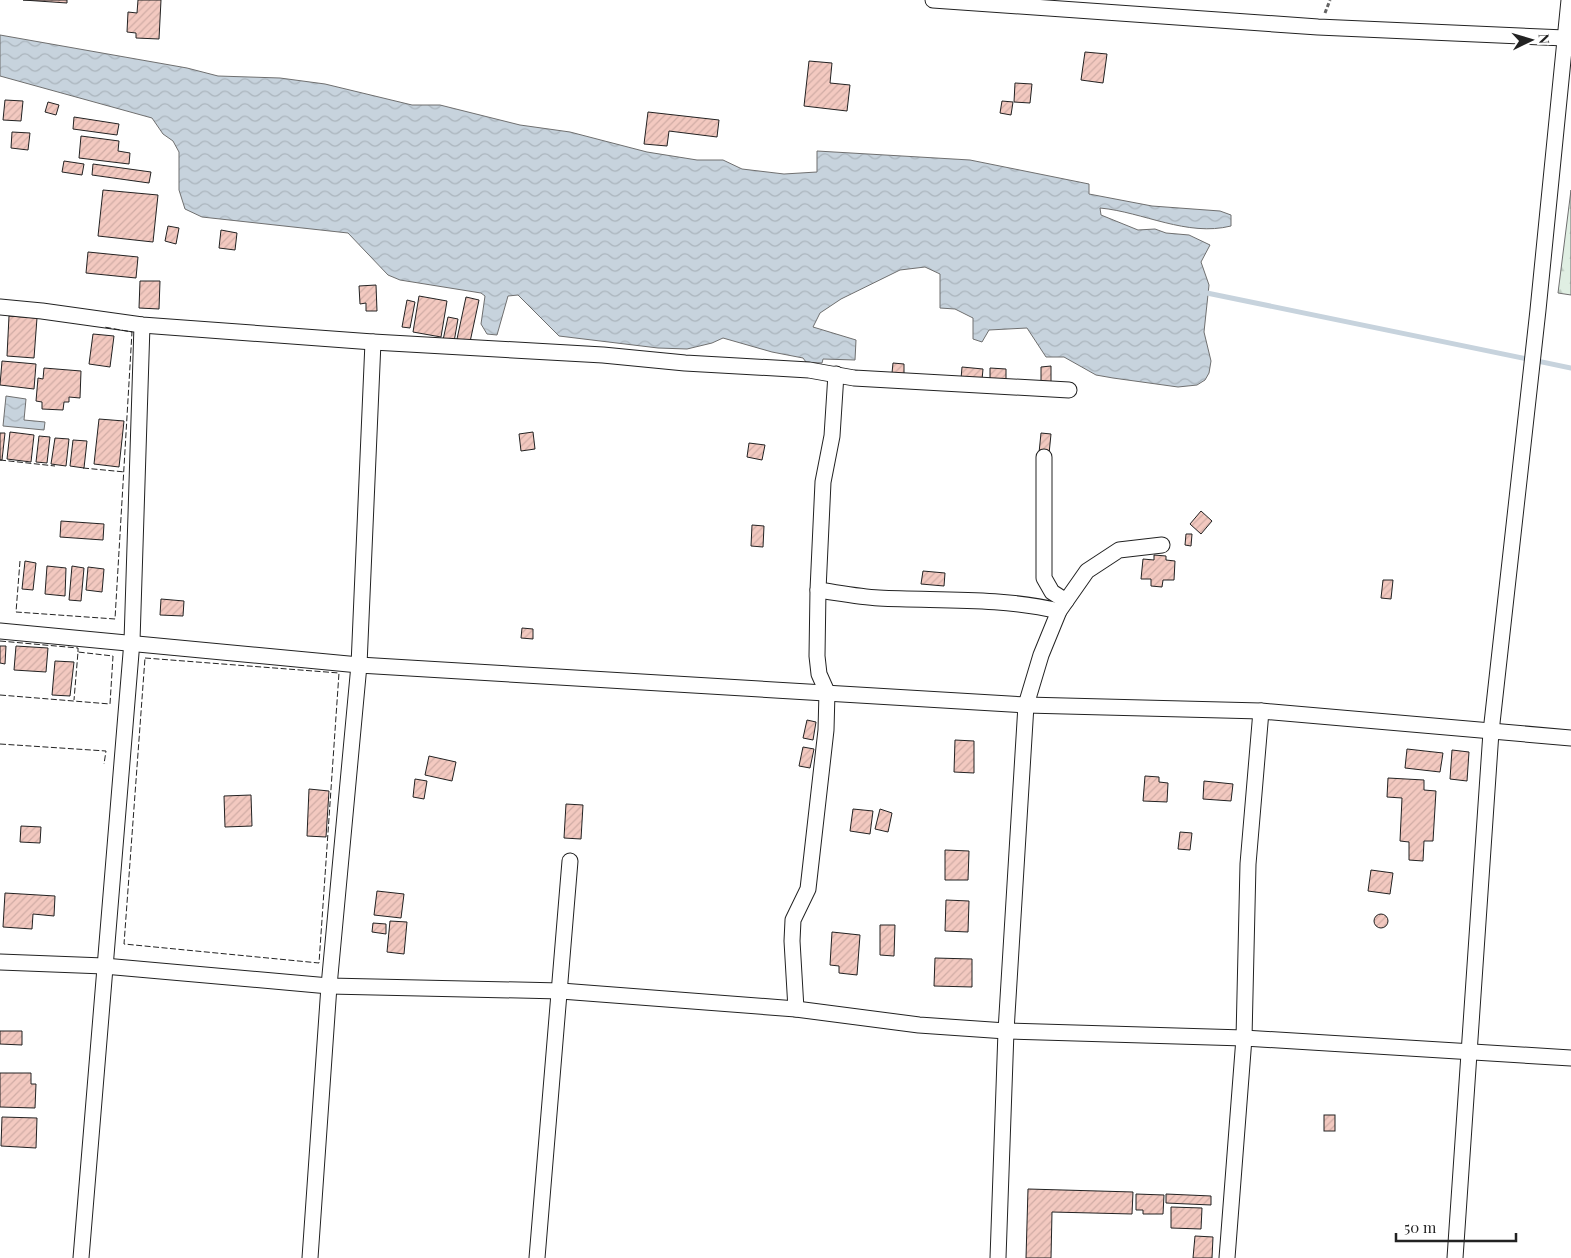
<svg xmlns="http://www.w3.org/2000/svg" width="1571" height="1258" viewBox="0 0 1571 1258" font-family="'Playfair Display',serif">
  <defs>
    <pattern id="forest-firs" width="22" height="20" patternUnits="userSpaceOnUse" patternTransform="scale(1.25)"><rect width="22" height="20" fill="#e0efe3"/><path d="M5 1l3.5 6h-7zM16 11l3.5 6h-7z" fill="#c0cdc2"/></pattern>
    <pattern id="water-waves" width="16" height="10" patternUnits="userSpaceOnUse" patternTransform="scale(1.25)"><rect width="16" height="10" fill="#c7d3dd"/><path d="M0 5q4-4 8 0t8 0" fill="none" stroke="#abb5bd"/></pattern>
    <pattern id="building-hatch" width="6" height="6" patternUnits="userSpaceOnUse" patternTransform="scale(1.25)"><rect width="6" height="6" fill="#f3c9c0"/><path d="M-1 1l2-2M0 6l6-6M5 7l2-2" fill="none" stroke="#d0aca5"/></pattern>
  </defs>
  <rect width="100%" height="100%" fill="#fff"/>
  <!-- forest -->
  <path fill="url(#forest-firs)" stroke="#6f6f6f" d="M1571 190V295L1558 293Z"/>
  <!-- water -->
  <g fill="url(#water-waves)" stroke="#6f6f6f">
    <path d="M0 35 187 68 218 76 280 78 325 84 412 105H440L520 125 570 132 647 152 697 160H723L742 169 784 174 817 172V151L970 160 1089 184V194L1152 206 1220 211 1231 215V226C1187 237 1143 212 1100 208L1101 215 1138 230 1155 229 1166 233 1189 235 1210 245 1201 262 1209 285 1204 332 1211 361 1209 373 1205 380 1197 385 1178 387 1113 378 1096 375 1064 357H1046L1027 328 989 330 982 342 973 339V318L955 309 940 308V274L925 267 900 270 841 299 820 313 813 327 856 340 855 360 823 359 822 363 806 362 803 358 772 352 723 338 712 343 687 349 658 348 559 336 518 295 508 296 497 335 487 334 481 324 485 296 481 293 400 280 388 275 348 233 202 217 185 209 179 190V152L173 141 163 134 152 118 0 76Z"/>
    <path d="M6 396 26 399 24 420 45 422 44 430 3 426Z"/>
  </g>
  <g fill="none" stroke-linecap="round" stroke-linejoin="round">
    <!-- stream -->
    <path stroke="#c7d3dd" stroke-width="5" d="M1202 292 1571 368"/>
  </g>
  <!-- building -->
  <g fill="url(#building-hatch)" stroke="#222">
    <path d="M23 0H67V3Z"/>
    <path d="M138 0H161L159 39 136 38V33L127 32 128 12 137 13Z"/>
    <path d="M1085 52 1107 54 1103 83 1081 80Z"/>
    <path d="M809 61 832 63 830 83 850 85 847 111 804 106Z"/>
    <path d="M1015 83 1032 84 1030 103 1014 102Z"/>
    <path d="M5 100 23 101 21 121 3 120Z"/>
    <path d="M1002 101 1013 102 1011 115 1000 113Z"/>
    <path d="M48 102 59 105 56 115 45 112Z"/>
    <path d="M648 112 719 120 717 137 669 131 667 146 644 144Z"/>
    <path d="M74 117 119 124 117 135 73 129Z"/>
    <path d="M12 132 30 133 28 150 11 148Z"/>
    <path d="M81 136 119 141 118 151 130 153 129 164 79 158Z"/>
    <path d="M64 161 84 164 82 175 62 172Z"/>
    <path d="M93 164 151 172 149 183 92 175Z"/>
    <path d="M103 190 158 195 153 242 98 236Z"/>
    <path d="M168 226 179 228 176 244 165 241Z"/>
    <path d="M221 230 237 233 235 250 219 248Z"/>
    <path d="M88 252 138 257 136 278 86 273Z"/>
    <path d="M140 281H160L159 309 139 308Z"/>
    <path d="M376 285 377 311H366V303L360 304 359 286Z"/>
    <path d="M419 296 447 301 441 337 413 332Z"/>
    <path d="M466 297 479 300 470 342 457 339Z"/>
    <path d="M407 300 415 302 410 328 402 327Z"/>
    <path d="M9 316 37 318 34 358 7 356Z"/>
    <path d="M448 317 458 319 454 342 443 340Z"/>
    <path d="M93 334 114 336 110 367 89 364Z"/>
    <path d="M2 361 36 364 34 389 0 385Z"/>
    <path d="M893 363 904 364V374L892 373Z"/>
    <path d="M1051 366V382H1041V367Z"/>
    <path d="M962 367 983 369 982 380 961 379Z"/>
    <path d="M44 368 81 371 80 398 69 397V402H64L63 410 42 409V402L36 401 38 378 43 379Z"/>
    <path d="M990 368 1006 369V382L990 381Z"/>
    <path d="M99 419 124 421 119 467 94 464Z"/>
    <path d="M10 432 34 435 31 462 7 459Z"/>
    <path d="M533 432 535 449 521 451 519 434Z"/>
    <path d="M0 433H5L2 460H0Z"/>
    <path d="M1041 433 1051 434 1049 454 1039 453Z"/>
    <path d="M39 436 50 437 47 463 36 462Z"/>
    <path d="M55 438 69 439 66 466 51 464Z"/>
    <path d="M73 440 87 441 84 468 70 466Z"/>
    <path d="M749 443 765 445 762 460 747 457Z"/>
    <path d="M1201 511 1212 521 1201 534 1190 524Z"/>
    <path d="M61 521 104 524 103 540 60 537Z"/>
    <path d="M752 525 764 526 763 547 751 546Z"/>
    <path d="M1186 534H1192L1191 546 1185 545Z"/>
    <path d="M1154 555 1166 556V560L1175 561 1174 580H1163L1162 587 1151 586V579H1141L1143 559 1154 560Z"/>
    <path d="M25 561 36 563 33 590 22 589Z"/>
    <path d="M47 566 66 568 65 596 45 594Z"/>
    <path d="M72 566 84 568 81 601 69 600Z"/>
    <path d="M88 567 104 569 102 592 86 590Z"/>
    <path d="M923 571 945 573 944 586 921 584Z"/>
    <path d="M1383 580H1393L1391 599 1381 598Z"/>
    <path d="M161 599 184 601 183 616 160 615Z"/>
    <path d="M522 628 533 629V639L521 638Z"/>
    <path d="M0 646H6L5 664 0 663Z"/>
    <path d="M16 646 48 648 46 672 14 670Z"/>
    <path d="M55 661 74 662 70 696 52 695Z"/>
    <path d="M807 720 816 722 813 740 803 738Z"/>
    <path d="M955 740 974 741V773L954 772Z"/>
    <path d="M803 747 814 749 810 768 799 766Z"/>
    <path d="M1407 749 1443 753 1440 772 1405 768Z"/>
    <path d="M1452 750 1469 752 1467 781 1450 779Z"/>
    <path d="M429 756 456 762 452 781 425 775Z"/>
    <path d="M1145 776 1159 777V782L1168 783 1167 802 1143 801Z"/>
    <path d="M1388 778 1424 780V790L1436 791 1433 841H1424L1423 861 1409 860V842L1400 841 1402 798 1387 797Z"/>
    <path d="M415 779 427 781 424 799 413 797Z"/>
    <path d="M1204 781 1233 784 1231 801 1203 799Z"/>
    <path d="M309 789 329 791 326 837 307 836Z"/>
    <path d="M251 795 252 826 225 827 224 796Z"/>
    <path d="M566 804 583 805 581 839 564 838Z"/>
    <path d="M853 809 873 811 870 834 850 831Z"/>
    <path d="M880 809 892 813 888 832 875 829Z"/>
    <path d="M21 826 41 827 40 843 20 842Z"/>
    <path d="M1180 832 1192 833 1190 850 1178 849Z"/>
    <path d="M945 850 969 851 968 880H945Z"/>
    <path d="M1371 870 1393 873 1390 894 1368 891Z"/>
    <path d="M377 891 404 894 401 918 374 915Z"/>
    <path d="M5 893 55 896 54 916 33 914 32 929 3 927Z"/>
    <path d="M946 900 969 901 968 932 945 931Z"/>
    <circle cx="1381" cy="921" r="7"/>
    <path d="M390 921 407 922 404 954 387 952Z"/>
    <path d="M373 923 386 924V934L372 932Z"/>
    <path d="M880 925H895L894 956 880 955Z"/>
    <path d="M832 932 860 935 857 975 839 973V966L830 965Z"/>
    <path d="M935 958 972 959V987L934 986Z"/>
    <path d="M0 1031H22V1045L0 1044Z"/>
    <path d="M0 1073H31V1084H36L35 1108 0 1107Z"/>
    <rect x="1324" y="1115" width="11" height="16"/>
    <path d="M2 1117 37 1118 36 1148 1 1146Z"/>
    <path d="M1028 1189 1133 1192 1132 1214 1052 1212 1051 1258H1026Z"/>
    <path d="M1136 1194 1164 1195 1163 1214H1143V1210H1136Z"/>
    <path d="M1166 1194 1211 1196V1205L1166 1203Z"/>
    <path d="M1171 1207 1202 1208 1201 1229 1171 1228Z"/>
    <path d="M1195 1236 1213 1237 1212 1258H1193Z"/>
  </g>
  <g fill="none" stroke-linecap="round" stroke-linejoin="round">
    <!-- street casing -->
    <g stroke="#222" stroke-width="17">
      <g id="street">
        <path d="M933 0 1318 27 1565 38"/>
        <path d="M0 307 42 311 142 325 373 342 603 355 685 363 809 370 854 378 1069 390"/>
        <path d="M1044 457V578L1052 592 1066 601"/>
        <path d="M818 590C839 593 859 597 879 598 939 601 1000 597 1059 611"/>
        <path d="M0 631 359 665 1026 705 1261 711 1571 738"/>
        <path d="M0 962 104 966 329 986 561 991 796 1009 919 1025 1006 1031 1244 1038 1571 1058"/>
        <path d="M796 1009 792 941 793 920 808 889 826 730 827 692 819 674 817 656 818 590 823 482 832 436 836 374"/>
        <path d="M81 1258 132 641 142 325"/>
        <path d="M310 1258 329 986 359 665 373 342"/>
        <path d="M537 1258 570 861"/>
        <path d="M998 1258 1006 1031 1026 705 1041 655 1059 611 1087 571 1119 550 1162 545"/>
        <path d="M1227 1258 1244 1038 1248 864 1261 711"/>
        <path d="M1455 1258 1491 732 1538 310 1569 0"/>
      </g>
    </g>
    <!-- path -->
    <path stroke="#646464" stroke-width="3" stroke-dasharray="4 2.5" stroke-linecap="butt" d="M1325 13 1330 0"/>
    <!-- street -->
    <use href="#street" stroke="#fff" stroke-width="15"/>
    <!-- fence -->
    <g stroke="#222" stroke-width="1" stroke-dasharray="6 2.5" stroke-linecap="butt">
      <path d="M0 460 55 466"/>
      <path d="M83 468 125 472"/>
      <path d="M20 561 16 612 115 619 132 332 104 327"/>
      <path d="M0 641 78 648V652"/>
      <path d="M145 658 339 673 319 963 124 944Z"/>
      <path d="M0 695 110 704 113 656 78 652 74 700"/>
      <path d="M0 744 106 751 104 764"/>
    </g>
  </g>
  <!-- north arrow -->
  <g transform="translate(1531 40) rotate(85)" stroke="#ffffff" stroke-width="4" paint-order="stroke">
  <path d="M0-4L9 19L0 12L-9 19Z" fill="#222222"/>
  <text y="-8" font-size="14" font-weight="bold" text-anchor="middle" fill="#222222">N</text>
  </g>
  <!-- scale -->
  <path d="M1396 1233v8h120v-8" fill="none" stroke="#222222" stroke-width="2.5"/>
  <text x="1404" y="1233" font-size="15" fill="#222222" stroke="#ffffff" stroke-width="4" paint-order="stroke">50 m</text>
</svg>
